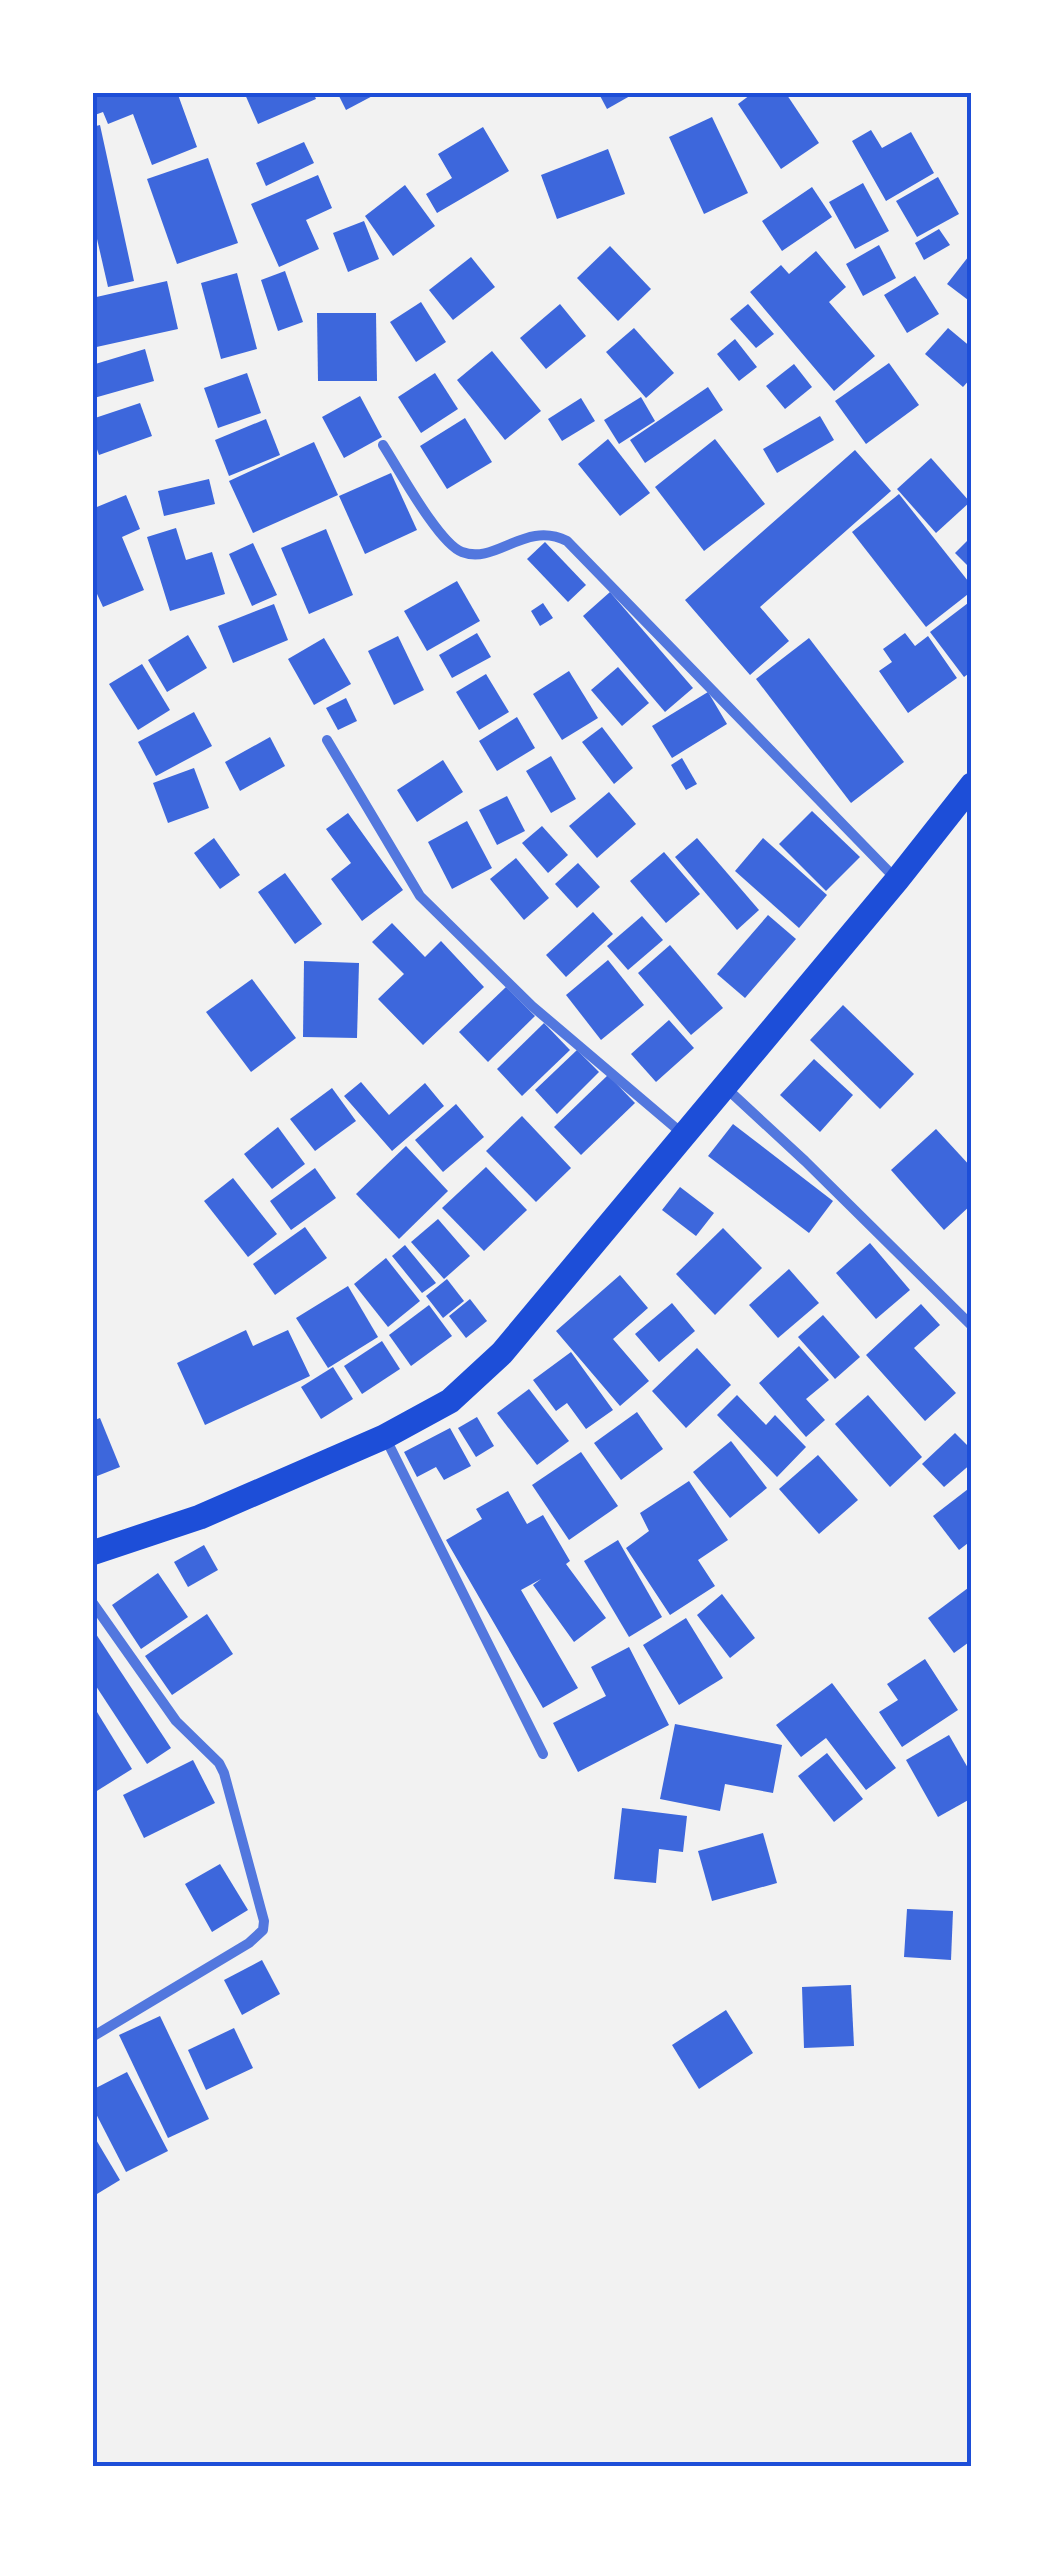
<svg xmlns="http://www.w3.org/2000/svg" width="1064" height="2559" viewBox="0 0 1064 2559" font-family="Lora,serif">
  <rect width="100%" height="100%" fill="#f2f2f2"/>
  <!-- building -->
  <g fill="#3d67dc">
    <path d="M92 92H177L197 147 152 165 133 114 108 124 103 112 92 116Z"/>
    <path d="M244 92H313L316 99 258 124Z"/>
    <path d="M337 92H380L346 110Z"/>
    <path d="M598 92H637L607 109Z"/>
    <path d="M754 92H785L819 143 781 169 738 104Z"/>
    <path d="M712 117 748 193 704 214 669 137Z"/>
    <path d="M100 125 134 281 108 287 92 217V127Z"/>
    <path d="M483 127 509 171 437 213 426 194 452 178 438 154Z"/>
    <path d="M871 130 882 148 911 132 934 173 886 201 852 141Z"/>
    <path d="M304 142 314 163 266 186 256 163Z"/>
    <path d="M608 149 625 194 557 219 541 175Z"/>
    <path d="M208 158 238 243 177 264 147 179Z"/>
    <path d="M318 175 332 208 306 220 319 249 279 267 251 204Z"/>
    <path d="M938 177 959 214 917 237 896 201Z"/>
    <path d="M863 183 889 231 855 249 829 202Z"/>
    <path d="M405 185 435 226 393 256 365 216Z"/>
    <path d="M812 187 832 217 782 251 762 221Z"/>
    <path d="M364 221 379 259 348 272 333 233Z"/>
    <path d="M939 229 950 245 924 260 915 243Z"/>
    <path d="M879 245 896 278 863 296 846 264Z"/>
    <path d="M610 246 651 289 618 321 577 278Z"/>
    <path d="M816 251 846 287 829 302 875 356 834 391 750 292 781 265 789 274Z"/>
    <path d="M972 252V303L947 284Z"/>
    <path d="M471 257 495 287 453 320 429 290Z"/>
    <path d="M285 271 303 322 278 331 261 280Z"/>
    <path d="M237 273 257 349 221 359 201 283Z"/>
    <path d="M915 276 939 314 907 333 884 295Z"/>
    <path d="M167 281 178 329 92 348V298Z"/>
    <path d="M421 302 446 342 416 362 390 322Z"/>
    <path d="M560 304 586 336 546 369 520 338Z"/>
    <path d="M748 304 774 334 756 348 730 319Z"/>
    <path d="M317 313H376L377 381H318Z"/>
    <path d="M634 328 674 373 646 398 606 352Z"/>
    <path d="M948 328 972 348V377L963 387 925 354Z"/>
    <path d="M735 339 757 367 739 381 717 354Z"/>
    <path d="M145 349 154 381 94 398 92 365Z"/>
    <path d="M492 351 541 411 505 440 457 380Z"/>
    <path d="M889 363 919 405 866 444 835 401Z"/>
    <path d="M794 364 812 387 785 409 766 386Z"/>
    <path d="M247 373 261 413 218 428 204 388Z"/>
    <path d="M435 373 458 409 421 433 398 397Z"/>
    <path d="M708 387 723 410 645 463 630 440Z"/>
    <path d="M360 396 382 437 344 458 322 417Z"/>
    <path d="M641 397 655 421 619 444 604 420Z"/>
    <path d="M581 398 595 421 562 441 548 419Z"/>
    <path d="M140 403 152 436 99 455 92 435V419Z"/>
    <path d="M820 416 834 440 777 473 763 449Z"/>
    <path d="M465 418 492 462 447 489 420 446Z"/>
    <path d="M266 419 280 455 229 476 215 440Z"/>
    <path d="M608 439 650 493 620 516 578 464Z"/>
    <path d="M715 439 765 504 704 551 655 487Z"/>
    <path d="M314 442 338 495 253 533 229 481Z"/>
    <path d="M855 450 891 491 760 607 789 641 750 675 685 600Z"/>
    <path d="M931 458 970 502 936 533 897 489Z"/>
    <path d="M391 473 417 530 365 554 339 496Z"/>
    <path d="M209 479 215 504 164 516 158 491Z"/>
    <path d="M899 494 972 586V591L926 627 852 532Z"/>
    <path d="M126 495 140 529 122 537 144 590 103 607 92 583V509Z"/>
    <path d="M176 528 186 560 212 552 225 594 170 611 147 537Z"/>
    <path d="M326 529 353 595 309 614 281 548Z"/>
    <path d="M972 536V570L955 553Z"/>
    <path d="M545 542 586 585 568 602 527 559Z"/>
    <path d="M253 543 277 595 252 606 229 554Z"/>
    <path d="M457 581 480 621 427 651 404 611Z"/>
    <path d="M610 592 693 688 665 712 583 616Z"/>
    <path d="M972 600V671L964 677 930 632Z"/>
    <path d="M543 603 553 618 540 626 531 611Z"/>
    <path d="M274 604 288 640 233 663 218 626Z"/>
    <path d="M477 633 491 657 452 678 439 655Z"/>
    <path d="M905 633 915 646 928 636 957 678 908 713 879 671 892 662 883 649Z"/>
    <path d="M188 635 207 668 167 692 148 660Z"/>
    <path d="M398 636 424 690 394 705 368 651Z"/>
    <path d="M324 638 351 684 314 705 288 659Z"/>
    <path d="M809 638 904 762 851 803 756 679Z"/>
    <path d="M142 664 170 710 138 730 109 684Z"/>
    <path d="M618 667 649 703 622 726 591 690Z"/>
    <path d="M569 671 598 718 562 740 533 694Z"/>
    <path d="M486 674 509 712 479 730 456 692Z"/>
    <path d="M708 692 727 724 672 758 652 726Z"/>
    <path d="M346 698 357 721 338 730 326 708Z"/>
    <path d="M194 712 212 746 156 776 138 742Z"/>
    <path d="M517 717 535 748 497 771 479 741Z"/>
    <path d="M602 727 633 768 614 784 582 742Z"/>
    <path d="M270 737 285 766 240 791 225 762Z"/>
    <path d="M551 756 576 799 551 813 526 771Z"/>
    <path d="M682 758 697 784 686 790 671 765Z"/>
    <path d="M443 760 463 792 417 822 397 790Z"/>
    <path d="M194 768 209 808 168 823 153 783Z"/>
    <path d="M609 792 636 824 597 858 569 826Z"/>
    <path d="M507 796 525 831 497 845 479 810Z"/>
    <path d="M812 811 860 857 826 891 779 844Z"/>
    <path d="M348 813 403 890 362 921 331 879 351 863 326 829Z"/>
    <path d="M467 821 492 868 452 889 428 842Z"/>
    <path d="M542 826 568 855 548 873 522 843Z"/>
    <path d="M214 838 240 875 220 889 194 853Z"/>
    <path d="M697 838 759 910 737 930 675 857Z"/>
    <path d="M763 838 827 895 799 928 735 871Z"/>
    <path d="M664 852 700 894 666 923 630 881Z"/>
    <path d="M516 858 549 898 524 920 490 879Z"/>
    <path d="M578 863 600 887 577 908 555 884Z"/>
    <path d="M285 873 322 924 295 944 258 892Z"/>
    <path d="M593 912 613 934 566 977 546 955Z"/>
    <path d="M768 915 796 939 745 998 717 974Z"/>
    <path d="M642 916 663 940 628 970 607 946Z"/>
    <path d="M392 923 425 957 441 941 484 987 423 1045 378 999 404 974 372 942Z"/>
    <path d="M670 945 723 1008 691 1035 638 973Z"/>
    <path d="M608 960 644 1005 601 1040 566 995Z"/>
    <path d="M304 961 359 963 357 1038 303 1037Z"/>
    <path d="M252 979 296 1038 251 1072 206 1012Z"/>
    <path d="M506 987 535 1016 488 1062 459 1032Z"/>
    <path d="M843 1005 914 1074 880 1109 810 1040Z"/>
    <path d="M669 1020 694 1048 656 1082 631 1054Z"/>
    <path d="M544 1023 570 1050 522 1096 497 1069Z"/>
    <path d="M577 1050 599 1072 557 1114 535 1090Z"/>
    <path d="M814 1059 853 1095 820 1132 780 1095Z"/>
    <path d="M608 1075 635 1103 581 1155 554 1127Z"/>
    <path d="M361 1082 389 1115 425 1083 444 1106 392 1151 344 1096Z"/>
    <path d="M332 1088 356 1121 315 1151 290 1119Z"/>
    <path d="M456 1104 484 1137 443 1172 415 1140Z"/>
    <path d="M522 1116 571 1168 536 1202 486 1151Z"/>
    <path d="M733 1124 833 1201 809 1233 708 1156Z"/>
    <path d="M278 1127 305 1164 272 1189 244 1154Z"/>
    <path d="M936 1129 972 1168V1204L944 1230 891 1170Z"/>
    <path d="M406 1146 448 1191 399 1239 356 1194Z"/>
    <path d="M486 1167 527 1210 484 1251 442 1208Z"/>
    <path d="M315 1168 336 1198 291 1230 270 1201Z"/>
    <path d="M233 1178 277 1234 248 1257 204 1201Z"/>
    <path d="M680 1187 714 1213 696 1236 662 1210Z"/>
    <path d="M438 1219 470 1256 444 1279 411 1242Z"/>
    <path d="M305 1227 327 1258 275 1295 253 1264Z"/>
    <path d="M723 1228 762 1268 715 1315 676 1274Z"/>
    <path d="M870 1243 910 1290 876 1319 836 1273Z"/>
    <path d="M405 1245 436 1283 422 1293 392 1256Z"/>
    <path d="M386 1258 420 1301 388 1327 354 1284Z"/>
    <path d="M789 1269 819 1303 778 1338 749 1305Z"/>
    <path d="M620 1275 648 1308 613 1339 649 1381 620 1406 556 1331Z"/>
    <path d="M447 1279 464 1301 443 1318 426 1296Z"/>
    <path d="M348 1286 378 1337 328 1368 296 1318Z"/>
    <path d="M470 1299 487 1321 466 1338 449 1316Z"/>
    <path d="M672 1303 695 1331 659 1362 635 1334Z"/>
    <path d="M921 1304 940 1325 914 1348 956 1393 925 1421 866 1355Z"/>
    <path d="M429 1305 452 1336 411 1366 389 1335Z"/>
    <path d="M823 1315 860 1357 835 1379 798 1337Z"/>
    <path d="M246 1330 253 1346 288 1330 310 1376 205 1425 177 1363Z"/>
    <path d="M382 1341 400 1369 362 1394 344 1366Z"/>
    <path d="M799 1346 829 1380 806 1399 825 1420 806 1437 759 1383Z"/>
    <path d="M697 1348 731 1385 686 1428 652 1391Z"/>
    <path d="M571 1352 613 1410 586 1429 567 1403 556 1411 533 1380Z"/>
    <path d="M333 1367 353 1399 321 1419 301 1387Z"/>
    <path d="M529 1389 569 1441 537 1465 497 1413Z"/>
    <path d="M737 1395 766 1425 775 1415 806 1447 777 1477 717 1415Z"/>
    <path d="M868 1395 922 1457 890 1487 835 1424Z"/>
    <path d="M637 1412 663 1449 621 1480 594 1443Z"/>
    <path d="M477 1417 494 1446 476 1457 458 1428Z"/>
    <path d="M100 1418 120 1467 92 1478V1421Z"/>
    <path d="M450 1428 471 1466 444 1480 436 1467 417 1477 404 1452Z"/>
    <path d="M955 1433 972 1450V1463L944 1487 922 1464Z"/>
    <path d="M731 1441 767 1488 730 1518 693 1472Z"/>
    <path d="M581 1452 618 1506 569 1540 532 1485Z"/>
    <path d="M818 1455 858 1500 819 1534 779 1489Z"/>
    <path d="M689 1481 728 1540 698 1560 715 1586 670 1615 626 1548 649 1531 640 1513Z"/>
    <path d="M972 1486V1540L959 1550 933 1516Z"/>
    <path d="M508 1491 527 1524 543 1515 570 1561 566 1564 606 1618 574 1642 533 1585 541 1579 521 1590 578 1688 543 1708 446 1540 482 1519 476 1509Z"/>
    <path d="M618 1540 662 1617 629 1637 584 1561Z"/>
    <path d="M204 1545 218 1570 188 1587 174 1562Z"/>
    <path d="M158 1573 188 1617 141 1649 112 1605Z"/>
    <path d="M972 1585V1640L954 1653 928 1618Z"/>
    <path d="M722 1594 755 1638 730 1658 697 1615Z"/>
    <path d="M207 1614 233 1654 172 1695 145 1656Z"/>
    <path d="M686 1618 723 1678 679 1705 643 1645Z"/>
    <path d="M92 1628 171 1748 147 1764 92 1680Z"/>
    <path d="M629 1647 669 1725 578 1772 553 1723 606 1696 591 1667Z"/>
    <path d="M925 1659 958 1710 902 1747 879 1712 898 1700 887 1684Z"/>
    <path d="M832 1683 896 1768 866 1790 826 1738 801 1757 776 1725Z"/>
    <path d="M97 1712 132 1769 92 1794V1715Z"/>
    <path d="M675 1724 782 1745 773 1793 725 1784 720 1811 660 1799Z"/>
    <path d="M949 1735 972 1775V1798L938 1817 906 1760Z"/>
    <path d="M827 1753 863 1799 834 1822 798 1776Z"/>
    <path d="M193 1760 215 1803 144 1838 123 1795Z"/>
    <path d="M622 1808 687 1816 683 1852 659 1849 656 1883 614 1879Z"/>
    <path d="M763 1833 777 1883 712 1901 698 1851Z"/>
    <path d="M220 1864 248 1910 212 1932 185 1884Z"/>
    <path d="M907 1909 953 1911 951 1960 904 1957Z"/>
    <path d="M262 1960 280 1994 242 2015 224 1980Z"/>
    <path d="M851 1985 854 2046 804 2048 802 1987Z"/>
    <path d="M726 2010 753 2053 699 2089 672 2045Z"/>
    <path d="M160 2016 209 2119 168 2138 119 2035Z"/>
    <path d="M234 2028 253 2068 206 2090 188 2050Z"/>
    <path d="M127 2072 168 2151 126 2172 92 2106V2090Z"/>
    <path d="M92 2133 120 2180 92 2197Z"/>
  </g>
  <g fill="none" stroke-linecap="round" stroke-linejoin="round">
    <!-- minor -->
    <g stroke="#5277de" stroke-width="10">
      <path d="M383 445C398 468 439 544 462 552 496 565 525 520 567 541L896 879"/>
      <path d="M327 740 420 896 532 1006 684 1135"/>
      <path d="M725 1087 805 1161 972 1326"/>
      <path d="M385 1437 543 1754"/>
      <path d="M92 1602 176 1721 219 1763 224 1773 264 1921 263 1930 249 1943 92 2037"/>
    </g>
    <!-- primary -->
    <path stroke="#1d4ed8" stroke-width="25" d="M92 1553 200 1517 384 1437 450 1401 502 1353 897 880 972 785"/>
  </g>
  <!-- border -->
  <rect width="1064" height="2559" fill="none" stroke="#ffffff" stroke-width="190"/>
  <rect x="95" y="95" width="874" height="2369" fill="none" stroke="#1d4ed8" stroke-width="4"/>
</svg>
